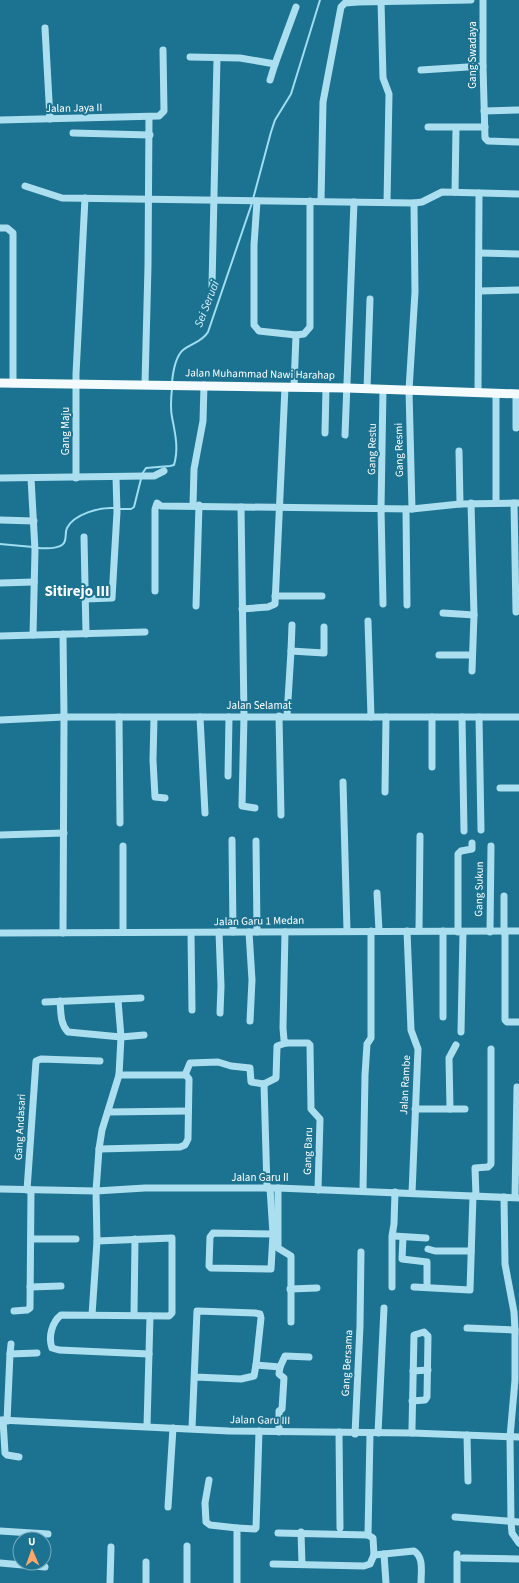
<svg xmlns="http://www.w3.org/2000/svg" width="519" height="1583" viewBox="0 0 519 1583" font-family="'Source Sans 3',sans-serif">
  <rect width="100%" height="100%" fill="#1c7291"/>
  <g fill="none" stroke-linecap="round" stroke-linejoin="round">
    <!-- stream -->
    <g stroke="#9fddf0" stroke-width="2">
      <path d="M253 199 271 132 275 120 291 94 320 0"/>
      <path d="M172 382C173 372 175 357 183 350 192 343 202 342 208 332L252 203"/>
      <path d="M142 474 146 468 170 466 174 465C179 448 175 433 172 417 170 408 171 398 172 388"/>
      <path d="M119 509H131L134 507 141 479"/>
      <path d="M0 544 33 547"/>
      <path d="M37 548C44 548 55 550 62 545 68 541 64 534 67 528 74 514 100 507 114 508"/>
    </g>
    <!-- minor -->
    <g stroke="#abdeee" stroke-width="7">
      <path d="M483 0V66L485 138 488 141 519 142"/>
      <path d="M381 1 383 78 389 94 387 202"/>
      <path d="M45 28 50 119"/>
      <path d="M190 57 240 58 275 64 296 7"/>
      <path d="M421 70 483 66"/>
      <path d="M270 80 275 64"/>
      <path d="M484 111 519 110"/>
      <path d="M0 120 159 116 164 111 163 50"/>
      <path d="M428 127H485"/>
      <path d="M73 133 150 135"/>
      <path d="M25 186 62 198 414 203 422 202 442 192 519 194"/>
      <path d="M455 192 456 128"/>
      <path d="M257 201 254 245V325L259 331 296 335"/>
      <path d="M321 201 323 102 341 7 345 3 358 2 471 0"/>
      <path d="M0 228H7L13 233V384"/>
      <path d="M480 253 519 254"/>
      <path d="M212 286 217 58"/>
      <path d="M479 291 519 290"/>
      <path d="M145 384 148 266 149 117"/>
      <path d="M294 387 296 335 304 334 310 327V201"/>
      <path d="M367 389 370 299"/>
      <path d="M478 392 479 193"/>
      <path d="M516 394V428"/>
      <path d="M325 433 326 388"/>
      <path d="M345 435 354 202"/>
      <path d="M459 451 460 504"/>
      <path d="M0 478 145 476H154L164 471"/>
      <path d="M31 478 35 550 33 635"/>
      <path d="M76 478V374L85 198"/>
      <path d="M471 503 474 615 472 671"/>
      <path d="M496 503V393"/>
      <path d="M514 503 516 612"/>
      <path d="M193 505 194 469 203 421 204 385"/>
      <path d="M241 507 244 716 242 806 255 808"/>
      <path d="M406 509 407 605"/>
      <path d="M412 509 409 390 415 292 414 203"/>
      <path d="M0 520 34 521"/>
      <path d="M84 537 86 634"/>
      <path d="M0 583 34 582"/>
      <path d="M155 591V509L157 503 161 506 412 509 460 504 519 503"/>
      <path d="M275 596H322"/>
      <path d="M85 599 112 598 117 512 116 477"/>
      <path d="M383 604 381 509 383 389"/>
      <path d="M196 606 199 505"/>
      <path d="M242 609 268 607 275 604 285 387"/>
      <path d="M443 613 474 615"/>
      <path d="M368 621 371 717"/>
      <path d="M0 636 145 632"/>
      <path d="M291 651 292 625"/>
      <path d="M439 655H472"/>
      <path d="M279 716 281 815"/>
      <path d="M287 716 291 651 324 653V627"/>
      <path d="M119 717 120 823"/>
      <path d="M200 717 205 813"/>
      <path d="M462 717 464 831"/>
      <path d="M479 717 481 830"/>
      <path d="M154 718 153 760 155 797 165 798"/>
      <path d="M0 720 64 717H519"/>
      <path d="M432 767V717"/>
      <path d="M228 776 229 717"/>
      <path d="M343 782 347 931"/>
      <path d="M500 788H519"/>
      <path d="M385 792 386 717"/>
      <path d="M0 835 64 833"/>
      <path d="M232 840 233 932"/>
      <path d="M256 841 257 932"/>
      <path d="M123 846V932"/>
      <path d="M377 893 379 931"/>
      <path d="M407 931 411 1030 418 1049 412 1193"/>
      <path d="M419 931 420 836"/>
      <path d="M443 931V1017"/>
      <path d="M219 932 221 986 220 1013"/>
      <path d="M249 932 252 980 250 1021"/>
      <path d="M285 932 283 1028 284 1040 286 1043"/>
      <path d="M458 932V854L461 851 472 849V843"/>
      <path d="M490 932 491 846"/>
      <path d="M504 932V896"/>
      <path d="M505 932V1020L507 1022H519"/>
      <path d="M0 933 519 931"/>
      <path d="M63 933 64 717 63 634"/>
      <path d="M191 933 192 1010"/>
      <path d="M60 1001C61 1012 60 1024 68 1032L121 1037 144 1035"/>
      <path d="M45 1002 141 998"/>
      <path d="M461 1032 463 932"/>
      <path d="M185 1075 190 1063 218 1062 231 1066 250 1068 251 1082 264 1084 276 1078 277 1046 286 1043H308L310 1045 311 1109 320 1119 318 1190"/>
      <path d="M264 1084 267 1188"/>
      <path d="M415 1109H450L449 1058 456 1045"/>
      <path d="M450 1109H465"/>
      <path d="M108 1112 188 1111"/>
      <path d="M99 1149 180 1147 185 1145 188 1139 189 1079 186 1075H119"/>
      <path d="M270 1188 273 1234 271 1269 211 1268 209 1266 210 1237 213 1233 273 1234"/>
      <path d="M278 1188V1248L291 1256V1322"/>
      <path d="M0 1189 96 1191 145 1188H278L519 1198"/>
      <path d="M27 1190 36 1061 41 1059 100 1061"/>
      <path d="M363 1191 365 1075 367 1044 371 1038V931"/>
      <path d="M476 1196 475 1168 488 1167 491 1164V1049"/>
      <path d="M504 1197 505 1264 514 1312 515 1330V1380L510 1437 511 1522 512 1533 519 1543"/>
      <path d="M515 1197 517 1087"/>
      <path d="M394 1236 426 1238"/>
      <path d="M403 1237 402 1259 427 1262V1287"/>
      <path d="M31 1239H76"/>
      <path d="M97 1241 172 1238V1313L169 1316 61 1315C52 1322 48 1337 52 1348L59 1350 149 1354"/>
      <path d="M428 1249 435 1251H471"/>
      <path d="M30 1287 61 1286"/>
      <path d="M392 1287V1236L394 1224 395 1192"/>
      <path d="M414 1287 470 1290 473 1196"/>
      <path d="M290 1289 317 1288"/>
      <path d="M14 1311 27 1310 30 1308 31 1190"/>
      <path d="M92 1315 97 1241 96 1191 99 1149 102 1130 119 1075 121 1037 118 1000"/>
      <path d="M134 1315 135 1239"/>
      <path d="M467 1328 515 1330"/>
      <path d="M10 1354 11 1344"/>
      <path d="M256 1365 280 1367 285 1356 309 1357"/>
      <path d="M413 1371 428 1370"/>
      <path d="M0 1420 229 1431 412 1433 519 1437"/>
      <path d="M3 1420 5 1453 7 1455 19 1457"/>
      <path d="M7 1421 10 1354 37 1353"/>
      <path d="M147 1426 150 1316"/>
      <path d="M192 1428 197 1311 255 1313 260 1314 261 1318 256 1365 254 1376 241 1379 195 1377"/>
      <path d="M279 1432V1411L282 1409 284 1378 279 1374 280 1367"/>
      <path d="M339 1432 340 1528"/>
      <path d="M378 1433 384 1308"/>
      <path d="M412 1433V1428L414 1335 424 1332 428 1336 427 1397 425 1400 412 1401"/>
      <path d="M355 1434 360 1326 361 1252"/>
      <path d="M467 1435 468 1481"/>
      <path d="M209 1480 205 1503 206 1522 210 1525 237 1528V1583"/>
      <path d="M168 1507 173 1428"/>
      <path d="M455 1517 519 1522"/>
      <path d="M237 1528 255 1529 256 1528 259 1431"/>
      <path d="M0 1531 48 1534"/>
      <path d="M301 1532 302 1564"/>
      <path d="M368 1535 370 1434"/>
      <path d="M187 1546V1583"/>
      <path d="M384 1554 386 1583"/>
      <path d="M457 1554V1583"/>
      <path d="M374 1555 414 1551C424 1557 421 1572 421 1583"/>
      <path d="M463 1558 519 1559"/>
      <path d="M146 1562V1583"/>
      <path d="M0 1563 45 1567"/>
      <path d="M273 1564 364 1566 370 1564 374 1555 373 1538 368 1535 278 1533"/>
      <path d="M110 1583 111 1547"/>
    </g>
    <!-- major -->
    <path stroke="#f3fbff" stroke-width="9" d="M0 383 347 388 519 394"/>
  </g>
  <g text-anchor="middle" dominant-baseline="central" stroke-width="4" stroke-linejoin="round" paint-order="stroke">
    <!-- street labels -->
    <g font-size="11" fill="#fff" stroke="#1c7291">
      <text transform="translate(472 55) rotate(-90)">Gang Swadaya</text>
      <text transform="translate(74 108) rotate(-1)">Jalan Jaya II</text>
      <text transform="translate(260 374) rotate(1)">Jalan Muhammad Nawi Harahap</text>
      <text transform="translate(65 431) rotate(-90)">Gang Maju</text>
      <text transform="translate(372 449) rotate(-89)">Gang Restu</text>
      <text transform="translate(399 450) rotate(-91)">Gang Resmi</text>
      <text x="259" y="705">Jalan Selamat</text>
      <text transform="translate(479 889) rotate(-89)">Gang Sukun</text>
      <text transform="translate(259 921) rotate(-1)">Jalan Garu 1 Medan</text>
      <text transform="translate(405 1085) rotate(-87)">Jalan Rambe</text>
      <text transform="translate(20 1127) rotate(-87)">Gang Andasari</text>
      <text transform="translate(308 1151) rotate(-88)">Gang Baru</text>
      <text x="260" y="1177">Jalan Garu II</text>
      <text transform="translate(347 1363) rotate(-87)">Gang Bersama</text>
      <text transform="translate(260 1420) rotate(1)">Jalan Garu III</text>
    </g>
    <!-- water labels -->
    <g font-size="12" font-style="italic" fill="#d1eff8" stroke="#1c7291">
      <text transform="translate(207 304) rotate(-69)">Sei Seruai</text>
    </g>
    <!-- district labels -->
    <g font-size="15" font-weight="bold" fill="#fff" stroke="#1c7291">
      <text x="77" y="591">Sitirejo III</text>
    </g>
  </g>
  <!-- north arrow -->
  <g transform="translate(32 1551) rotate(358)"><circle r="19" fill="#1c7291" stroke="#77aabd"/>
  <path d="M0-3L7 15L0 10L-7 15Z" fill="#ffa669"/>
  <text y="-6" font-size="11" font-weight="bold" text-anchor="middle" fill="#ffffff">U</text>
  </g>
</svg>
